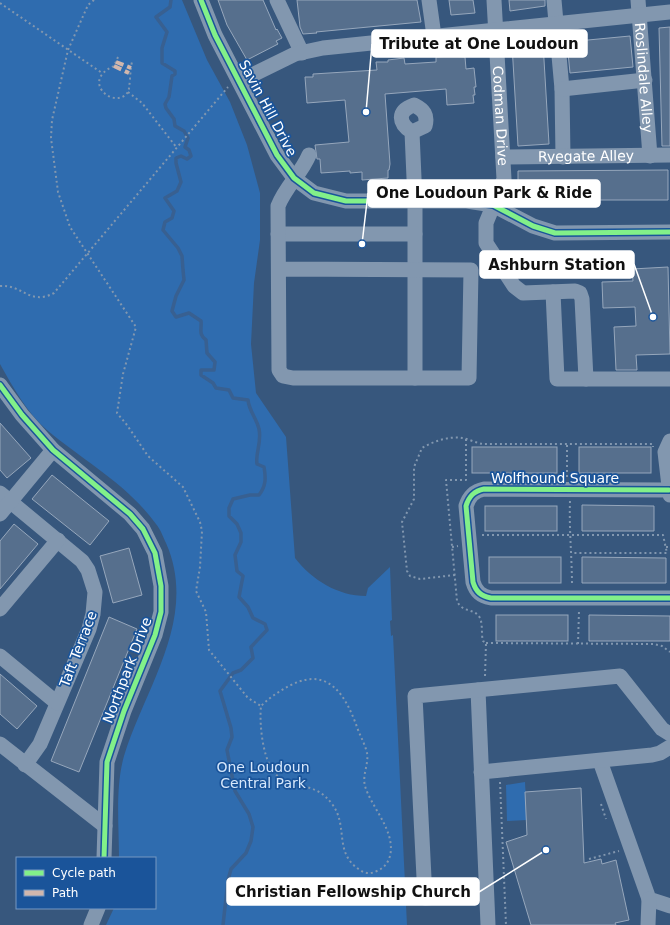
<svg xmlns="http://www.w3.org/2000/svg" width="670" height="925" viewBox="0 0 670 925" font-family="'DejaVu Sans',sans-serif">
  <rect width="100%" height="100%" fill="#37577d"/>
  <!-- green -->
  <g fill="#2f6caf">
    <path d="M0 0H182L207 60 230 102 247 145 260 193V240L254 283 251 344 256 393 286 437 295 558C312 580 338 596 366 596L368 588 390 567 392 620 390 621 391 636 393 635 407 925H106L114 908H155V858H119C119 825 115 788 124 756 145 687 199 618 166 543 163 537 161 530 156 524 126 483 85 462 47 430 27 413 13 387 0 364Z"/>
    <path d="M525 782 527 820 507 821 506 785Z"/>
  </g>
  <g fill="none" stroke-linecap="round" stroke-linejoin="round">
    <!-- stream -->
    <path stroke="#386091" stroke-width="3.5" d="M171 0 170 7 156 17 167 32 162 48V63L175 71V74L172 76 169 97 165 104 166 108 174 119 175 126 184 131 188 138 185 147 189 150 191 156 187 159 181 156 176 158V163L181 182 177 191 165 198 174 211 172 218 165 222 163 230 178 248 182 256 183 270 184 280 176 296 172 311 176 317 189 313 201 321C202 329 198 334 206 340L207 353 215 362 214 370H201V375L213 383 216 388 229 390 233 398 248 400C249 411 257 419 259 429 262 442 255 454 257 464L264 467C266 478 266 486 259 495H250L233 499 229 508V516L237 524 241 533V542L235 555 237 571 243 576 239 597 248 607 253 618 265 624 267 630 251 647 253 658 241 670 233 673 220 691 231 728 232 737 227 750 235 791 249 814 253 827 251 841 246 853 231 869 228 880 223 925"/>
  </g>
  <!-- building -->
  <g fill="#566f8d" stroke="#96a7bc">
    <path d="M218 0H263L276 30 277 29 282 38 276 41 278 44 247 60 227 25Z"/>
    <path d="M297 0H417L421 22 316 32 317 33 303 34 300 27Z"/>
    <path d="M449 0H473L475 13 451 15Z"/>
    <path d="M509 0H545V6L510 11Z"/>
    <path d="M670 27V146H662L659 28Z"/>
    <path d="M630 36 633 67 570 73 567 42Z"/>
    <path d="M543 43 549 144 518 146 512 45Z"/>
    <path d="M451 56 465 57 466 69 474 68 476 87H474L475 95H473L474 103 447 105 446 89 385 94 390 164 389 170H388V178L362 180V172L350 173V171L321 173 320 159H317L315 145 349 142 345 100 307 103 305 77H313V74L377 70 376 62H388V60L404 58 405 64 436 62V57Z"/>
    <path d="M668 170V200H518V171Z"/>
    <path d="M668 267 670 354 636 355 637 370H616L614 327 636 326 635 307 603 308 602 282 633 281 632 269Z"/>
    <path d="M0 423 31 458 7 478 0 470Z"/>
    <rect x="472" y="447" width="85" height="26"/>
    <rect x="579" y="447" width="72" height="26"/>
    <path d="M52 475 109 521 90 545 32 499Z"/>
    <path d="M582 505 654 506V531H582Z"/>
    <rect x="485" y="506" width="72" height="25"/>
    <path d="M14 524 38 544 0 589V541Z"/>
    <path d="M129 548 142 595 113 603 100 556Z"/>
    <rect x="489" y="557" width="72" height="26"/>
    <path d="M582 557 666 558V583H582Z"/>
    <rect x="496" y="615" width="72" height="26"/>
    <path d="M589 615 670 616V641H589Z"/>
    <path d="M109 617 137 629 79 772 51 761Z"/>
    <path d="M0 674 37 706 17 729 0 714Z"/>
    <path d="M581 788 584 863 601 859 602 864 616 860 629 920 615 923 616 925H531L506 842 527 835 525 792Z"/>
  </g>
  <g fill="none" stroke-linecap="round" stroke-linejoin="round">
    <!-- path -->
    <g stroke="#8297af" stroke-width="2" stroke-dasharray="2 3" stroke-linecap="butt">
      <path d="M94 0 88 5 68 50 52 120 51 138 58 192 70 227 136 327 123 374 117 413 127 425 148 456 183 487 200 522 202 531 200 567 196 591 206 612 209 650 248 698 261 706C259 725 263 766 279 777 298 789 317 783 332 804 349 826 333 853 360 870 365 874 371 874 377 871 384 868 388 863 390 856 396 831 371 807 365 786 362 775 369 764 367 753 365 744 360 736 357 727 346 697 330 667 293 684 281 690 270 697 261 706"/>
      <path d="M0 3 102 73"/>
      <path d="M118 57 114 66C79 81 115 111 128 92 130 89 130 69 132 62"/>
      <path d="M128 92 142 103 177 148"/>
      <path d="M0 286C22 284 30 306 54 293L228 87"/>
      <path d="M466 439V480H446L457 601C462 613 475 608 480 618 483 625 481 634 483 641L486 643 485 676"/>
      <path d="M567 445V477"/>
      <path d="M570 501C569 530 572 558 572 586"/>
      <path d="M482 535H663L667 553H572"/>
      <path d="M452 547 458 546"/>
      <path d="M666 547H670"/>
      <path d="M455 575 420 579 410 576 407 571 402 522 414 499V467L422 448C434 441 449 436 462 438 469 439 476 443 483 444H653V447"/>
      <path d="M486 643 654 644 662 646 670 652"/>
      <path d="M578 644 579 611"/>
      <path d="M500 782 506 925"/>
      <path d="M601 804 606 819"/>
      <path d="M589 859 619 851"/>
    </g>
    <!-- minor -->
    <g stroke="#8297af" stroke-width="15">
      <path d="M201 0 215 35 277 155 294 178 314 193 346 201H467L493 205 533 226 555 233 670 232"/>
      <path d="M277 0 302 53"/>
      <path d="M429 0 434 36"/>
      <path id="s1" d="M494 0 504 179 486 223V243L514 286 523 293 575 291 580 293 582 299 586 379"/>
      <path d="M554 0 562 89 563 157"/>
      <path id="s2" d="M638 0 650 156"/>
      <path d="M240 81 295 54 323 48 670 12"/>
      <path d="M562 89 645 80"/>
      <path d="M412 132C398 123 397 111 414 105 424 110 428 115 425 126L412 132 415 201V378"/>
      <path id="s3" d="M503 157 670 155"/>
      <path d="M278 234H415"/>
      <path d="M279 269 471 270 469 378H293L283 376 279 370 278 206C286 186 301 174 309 155"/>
      <path d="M553 292 557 379H670"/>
      <path d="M0 385 22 415 53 450 130 514 143 529 155 553 161 586V612L155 635 124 711 107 762 104 858"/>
      <path d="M670 441 665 452 670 495"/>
      <path d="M669 490 484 489C474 491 469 496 466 506L473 582C476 592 481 596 491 598H670"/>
      <path d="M0 493 82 561 88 570 95 592 93 614 89 629 40 744 25 765"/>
      <path d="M0 514 53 450"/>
      <path d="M0 609 58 540"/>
      <path d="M0 656 57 703"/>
      <path d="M478 690 488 925"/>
      <path d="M0 744 105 826"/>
      <path d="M600 761 649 899 670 906"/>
      <path d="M481 772 652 755 660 753 670 747"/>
      <path d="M486 893 425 898 415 696 620 676 662 729 670 734"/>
      <path d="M91 925 98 908"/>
      <path d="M648 925 649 899"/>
    </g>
    <!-- quiet -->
    <g stroke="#d1b7ad" stroke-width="4" stroke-dasharray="8 4" stroke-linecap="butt">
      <path d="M116 62 131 68"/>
      <path d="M114 66 129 73"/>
    </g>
    <!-- cycleway casing -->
    <g stroke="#1a549a" stroke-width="8">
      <g id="cycleway">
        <path d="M201 0 215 35 277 155 294 178 314 193 346 201H467L493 205 533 226 555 233 670 232"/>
        <path d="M0 385 22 415 53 450 130 514 143 529 155 553 161 586V612L155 635 124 711 107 762 104 858"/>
        <path d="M669 490 484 489C474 491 469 496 466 506L473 582C476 592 481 596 491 598H670"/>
      </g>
    </g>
    <!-- cycleway -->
    <use href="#cycleway" stroke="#82f089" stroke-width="5"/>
  </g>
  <g text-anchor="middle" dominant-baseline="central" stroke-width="3.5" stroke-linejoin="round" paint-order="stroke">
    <!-- street labels -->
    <g font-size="14" fill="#fff" stroke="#1a549a">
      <text stroke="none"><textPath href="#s2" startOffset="78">Roslindale Alley</textPath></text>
      <text transform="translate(268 108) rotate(62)">Savin Hill Drive</text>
      <text stroke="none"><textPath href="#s1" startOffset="116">Codman Drive</textPath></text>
      <text stroke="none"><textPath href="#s3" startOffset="83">Ryegate Alley</textPath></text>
      <text x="555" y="478">Wolfhound Square</text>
      <text transform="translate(78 649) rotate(-69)">Taft Terrace</text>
      <text transform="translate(127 670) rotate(-69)">Northpark Drive</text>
    </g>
    <!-- park labels -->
    <g font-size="14" fill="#d7e8fc" stroke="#1a549a">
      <text x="263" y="767">One Loudoun<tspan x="263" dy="16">Central Park</tspan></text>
    </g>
  </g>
  <!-- callouts -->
  <path fill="none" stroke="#fff" stroke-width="1.5" d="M366 112L372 44M362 244L368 193M653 317L634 264M546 850L479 892"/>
  <g fill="#fff" stroke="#1a549a" stroke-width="1.5">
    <circle cx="366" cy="112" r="4"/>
    <circle cx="362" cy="244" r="4"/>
    <circle cx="653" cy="317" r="4"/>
    <circle cx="546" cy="850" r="4"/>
  </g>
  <g fill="#fff" stroke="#fff" stroke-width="1.5">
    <rect x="372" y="30" width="215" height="27" rx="4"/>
    <rect x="368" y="180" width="232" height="27" rx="4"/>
    <rect x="480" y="251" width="154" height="27" rx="4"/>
    <rect x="227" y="878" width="252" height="27" rx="4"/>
  </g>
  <g font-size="15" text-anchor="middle" font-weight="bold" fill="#111">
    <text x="479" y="49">Tribute at One Loudoun</text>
    <text x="484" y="198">One Loudoun Park &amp; Ride</text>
    <text x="557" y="270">Ashburn Station</text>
    <text x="353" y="897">Christian Fellowship Church</text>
  </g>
  <!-- legend -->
  <rect x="16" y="857" width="140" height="52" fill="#1a549a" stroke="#7698c2"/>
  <rect x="24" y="870" width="20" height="6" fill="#82f089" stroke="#7698c2"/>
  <text x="52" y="877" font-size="12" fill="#ffffff">Cycle path</text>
  <rect x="24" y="890" width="20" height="6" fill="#d1b7ad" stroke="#7698c2"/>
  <text x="52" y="897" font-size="12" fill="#ffffff">Path</text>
</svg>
